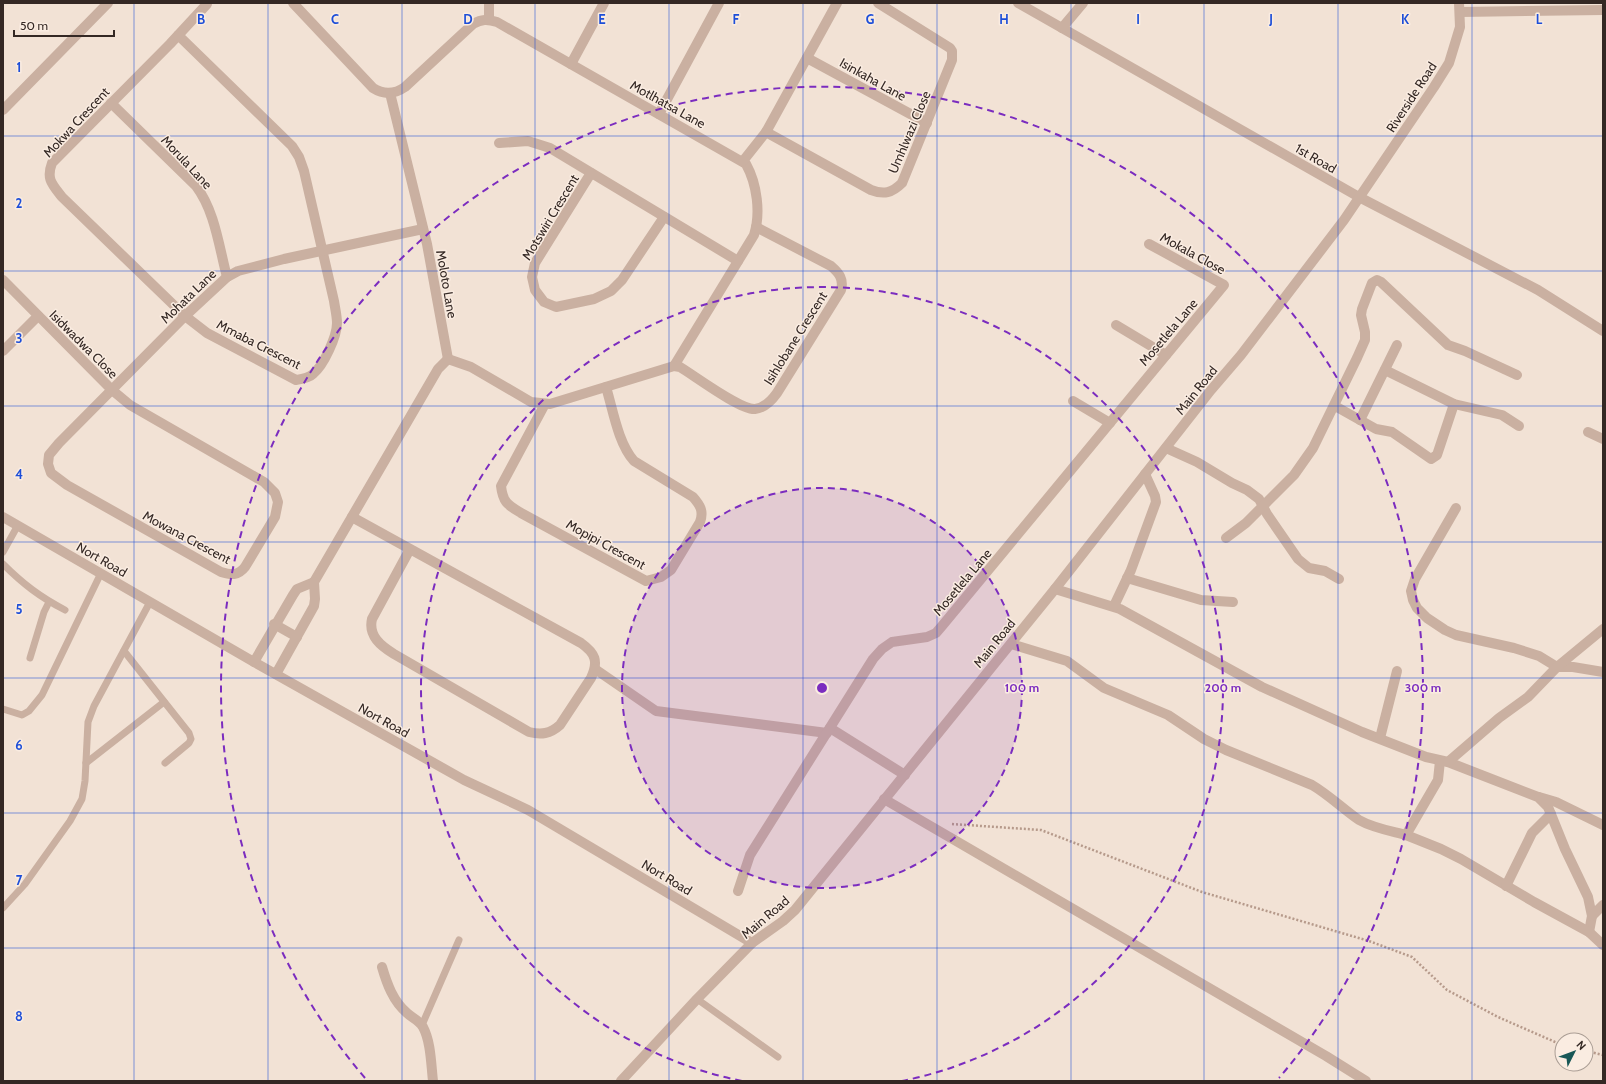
<svg xmlns="http://www.w3.org/2000/svg" width="1606" height="1084" viewBox="0 0 1606 1084" font-family="Cabin,sans-serif">
  <rect width="100%" height="100%" fill="#f2e2d5"/>
  <g fill="none" stroke-linecap="round" stroke-linejoin="round">
    <!-- path -->
    <g stroke="#b69a8b" stroke-width="2.5" stroke-dasharray="2 2" stroke-linecap="butt">
      <path d="M952 824 1041 830 1202 892 1369 941 1412 957 1447 990 1498 1017 1562 1045"/>
      <path d="M1586 1051 1603 1055"/>
    </g>
    <!-- lane -->
    <g stroke="#cab0a1" stroke-width="7">
      <path d="M3 552 18 525"/>
      <path d="M3 564C23 584 40 597 65 610"/>
      <path d="M124 651 189 733 191 739 189 743 165 763"/>
      <path d="M30 658 44 612 49 602"/>
      <path d="M3 709 22 715 29 711 42 695 101 573"/>
      <path d="M86 763 164 702"/>
      <path d="M3 908 25 884 70 821 82 799 85 781 88 722 94 706 150 602"/>
      <path d="M697 999 778 1057"/>
      <path d="M422 1025 459 940"/>
    </g>
    <!-- street -->
    <g stroke="#cab0a1" stroke-width="10">
      <path d="M293 3 373 88C384 95 395 94 405 87L473 24C482 19 487 19 497 22L746 164C757 184 761 213 754 235L674 366"/>
      <path d="M1018 3 1359 197 1538 290 1603 331"/>
      <path d="M1460 12 1603 10"/>
      <path d="M489 20V3"/>
      <path d="M1062 28 1083 3"/>
      <path d="M178 35 292 146 299 157 304 171 334 301C335 308 337 316 337 323 337 336 324 365 313 374 309 378 302 379 296 380L207 333 185 316 62 197C52 184 46 179 52 163L170 44 207 4"/>
      <path d="M807 58 927 123"/>
      <path d="M571 64 604 3"/>
      <path d="M390 93 427 244 448 359"/>
      <path d="M111 103 196 186C215 211 219 247 227 277"/>
      <path d="M3 110 108 3"/>
      <path d="M659 114 719 3"/>
      <path d="M766 132 871 190C884 195 892 193 902 183L952 60V51L950 48 878 3"/>
      <path d="M499 143 528 141 550 148 738 261"/>
      <path d="M743 161 766 132 837 3"/>
      <path d="M591 173 535 263 532 277 535 290 544 302 556 307 594 299 611 291 622 280 664 217"/>
      <path d="M3 280 112 390 130 405 264 482 275 493 278 502 275 517 245 567C238 576 231 575 221 572L67 485 51 473 48 464 49 455 59 443 185 316 227 277 238 271 284 259 423 229"/>
      <path d="M1116 325 1166 355"/>
      <path d="M3 351 38 316"/>
      <path d="M448 359 471 367 531 402 550 404 674 366 680 367C695 376 740 410 755 409 764 408 772 400 777 393L841 290C844 279 839 273 831 266L756 227"/>
      <path d="M1385 370 1454 404 1502 415 1519 426"/>
      <path d="M1073 401 1110 423"/>
      <path d="M545 404 501 486C503 503 508 505 521 513L646 581 661 577 671 570 700 522C704 511 700 505 693 497L634 461C618 443 613 410 606 387"/>
      <path d="M1335 406 1376 429 1392 432 1431 459 1437 455 1454 404"/>
      <path d="M1360 420 1397 345"/>
      <path d="M1588 432 1603 439"/>
      <path d="M1166 448 1197 462 1232 483 1247 490 1259 499 1267 514 1298 559 1309 568 1325 571 1339 579"/>
      <path d="M1456 508 1415 579 1411 591 1413 600 1417 608 1427 618 1445 630 1456 635 1514 648 1539 656 1557 667H1573L1603 672"/>
      <path d="M3 517 254 662 464 780 528 810 752 943"/>
      <path d="M352 517 581 643C595 653 599 661 591 678L560 725C550 734 541 735 529 732L394 654C381 646 368 636 372 619L410 549"/>
      <path d="M1226 538 1246 523 1294 475 1313 448 1357 358 1365 340V332L1361 315 1362 309 1372 283 1377 280 1381 282 1448 345 1465 351 1517 375"/>
      <path d="M1127 578 1201 600 1233 602"/>
      <path d="M314 582 438 369 448 359"/>
      <path d="M1055 589 1120 609 1262 687 1362 732 1426 757 1448 762 1538 797 1548 807 1565 849 1588 897 1592 916 1589 932"/>
      <path d="M1114 606 1131 570 1156 502 1155 496 1145 474"/>
      <path d="M274 624 297 637"/>
      <path d="M1011 644 1067 661 1104 688 1168 715 1204 739 1226 750 1312 785C1329 795 1343 809 1359 820 1373 828 1391 831 1406 835L1438 780 1440 761"/>
      <path d="M254 662 293 595 297 589 314 582"/>
      <path d="M595 669 656 711 827 733"/>
      <path d="M276 674 314 606 315 599 314 582"/>
      <path d="M830 728 905 775"/>
      <path d="M1380 738 1397 671"/>
      <path d="M1448 762 1499 718 1528 697 1557 667 1603 629"/>
      <path d="M1539 797 1556 802 1603 825"/>
      <path d="M884 799 1326 1056 1366 1081"/>
      <path d="M1406 835 1441 849 1461 859 1534 902 1589 932 1603 945"/>
      <path d="M1506 886 1532 833 1551 814"/>
      <path d="M738 891 750 855 873 659 882 649 892 642 927 637 936 633 942 626 1224 285 1149 244"/>
      <path d="M1592 916 1603 905"/>
      <path d="M382 967C387 984 393 1001 407 1013 412 1018 419 1020 423 1027 431 1042 431 1064 433 1081"/>
      <path d="M621 1081 697 999 752 943 783 921 795 910 1055 589 1211 390 1241 355 1344 220 1434 87 1449 63 1460 27 1459 3"/>
    </g>
  </g>
  <!-- grid -->
  <path fill="none" stroke="#1d4ed8" stroke-width="1" stroke-opacity="0.55" d="M134 3V1081M268 3V1081M402 3V1081M535 3V1081M669 3V1081M803 3V1081M937 3V1081M1071 3V1081M1204 3V1081M1338 3V1081M1472 3V1081M3 136H1603M3 271H1603M3 406H1603M3 542H1603M3 678H1603M3 813H1603M3 948H1603"/>
  <!-- distance rings -->
  <circle cx="822" cy="688" r="200" fill="#7b2cbf" fill-opacity=".12"/>
  <g fill="none" stroke="#7b2cbf" stroke-width="2" stroke-dasharray="7 5">
    <circle cx="822" cy="688" r="200"/>
    <path d="M742 1081A401 401 0 1 1 902 1081"/>
    <path d="M365 1078A601 601 0 1 1 1279 1078"/>
  </g>
  <g text-anchor="middle" dominant-baseline="central" stroke-width="3" stroke-linejoin="round" paint-order="stroke">
    <!-- street labels -->
    <g font-size="13" fill="#342824" stroke="#faece1">
      <text transform="translate(873 79) rotate(29)">Isinkaha Lane</text>
      <text transform="translate(1411 97) rotate(-57)">Riverside Road</text>
      <text transform="translate(668 104) rotate(29)">Motlhatsa Lane</text>
      <text transform="translate(76 122) rotate(-47)">Mokwa Crescent</text>
      <text transform="translate(909 132) rotate(-67)">Umhlwazi Close</text>
      <text transform="translate(1316 158) rotate(30)">1st Road</text>
      <text transform="translate(187 162) rotate(47)">Morula Lane</text>
      <text transform="translate(550 217) rotate(-59)">Motswiri Crescent</text>
      <text transform="translate(1193 253) rotate(29)">Mokala Close</text>
      <text transform="translate(447 284) rotate(80)">Moloto Lane</text>
      <text transform="translate(188 296) rotate(-44)">Mohata Lane</text>
      <text transform="translate(1168 332) rotate(-50)">Mosetlela Lane</text>
      <text transform="translate(795 338) rotate(-58)">Isihlobane Crescent</text>
      <text transform="translate(84 344) rotate(45)">Isidwadwa Close</text>
      <text transform="translate(259 344) rotate(27)">Mmaba Crescent</text>
      <text transform="translate(1196 390) rotate(-51)">Main Road</text>
      <text transform="translate(187 537) rotate(28)">Mowana Crescent</text>
      <text transform="translate(606 544) rotate(29)">Mopipi Crescent</text>
      <text transform="translate(102 559) rotate(30)">Nort Road</text>
      <text transform="translate(962 582) rotate(-50)">Mosetlela Lane</text>
      <text transform="translate(994 643) rotate(-51)">Main Road</text>
      <text transform="translate(384 720) rotate(29)">Nort Road</text>
      <text transform="translate(667 877) rotate(31)">Nort Road</text>
      <text transform="translate(765 917) rotate(-40)">Main Road</text>
    </g>
  </g>
  <g font-size="13" text-anchor="middle" font-weight="bold" fill="#1d4ed8" stroke="#faece1" stroke-width="3" stroke-linejoin="round" paint-order="stroke">
    <text x="201" y="24">B</text>
    <text x="335" y="24">C</text>
    <text x="468" y="24">D</text>
    <text x="602" y="24">E</text>
    <text x="736" y="24">F</text>
    <text x="870" y="24">G</text>
    <text x="1004" y="24">H</text>
    <text x="1138" y="24">I</text>
    <text x="1271" y="24">J</text>
    <text x="1405" y="24">K</text>
    <text x="1539" y="24">L</text>
    <text x="19" y="72">1</text>
    <text x="19" y="208">2</text>
    <text x="19" y="343">3</text>
    <text x="19" y="479">4</text>
    <text x="19" y="614">5</text>
    <text x="19" y="750">6</text>
    <text x="19" y="885">7</text>
    <text x="19" y="1021">8</text>
  </g>
  <circle cx="822" cy="688" r="6" fill="#7b2cbf" stroke="#faece1" stroke-width="2"/>
  <g font-size="12" text-anchor="middle" font-weight="bold" fill="#7b2cbf" stroke="#faece1" stroke-width="3" stroke-linejoin="round" paint-order="stroke">
    <text x="1022" y="692">100 m</text>
    <text x="1223" y="692">200 m</text>
    <text x="1423" y="692">300 m</text>
  </g>
  <!-- border -->
  <rect width="1606" height="1084" fill="none" stroke="#342824" stroke-width="8"/>
  <!-- north arrow -->
  <g transform="translate(1574 1052) rotate(48)"><circle r="19" fill="#faece1" stroke="#ab9e95"/>
  <path d="M0-3L7 15L0 10L-7 15Z" fill="#185756"/>
  <text y="-6" font-size="11" font-weight="bold" text-anchor="middle" fill="#342824">N</text>
  </g>
  <!-- scale -->
  <path d="M14 30v6h100v-6" fill="none" stroke="#342824" stroke-width="2"/>
  <text x="20" y="30" font-size="12" fill="#342824" stroke="#faece1" stroke-width="3" paint-order="stroke">50 m</text>
</svg>
